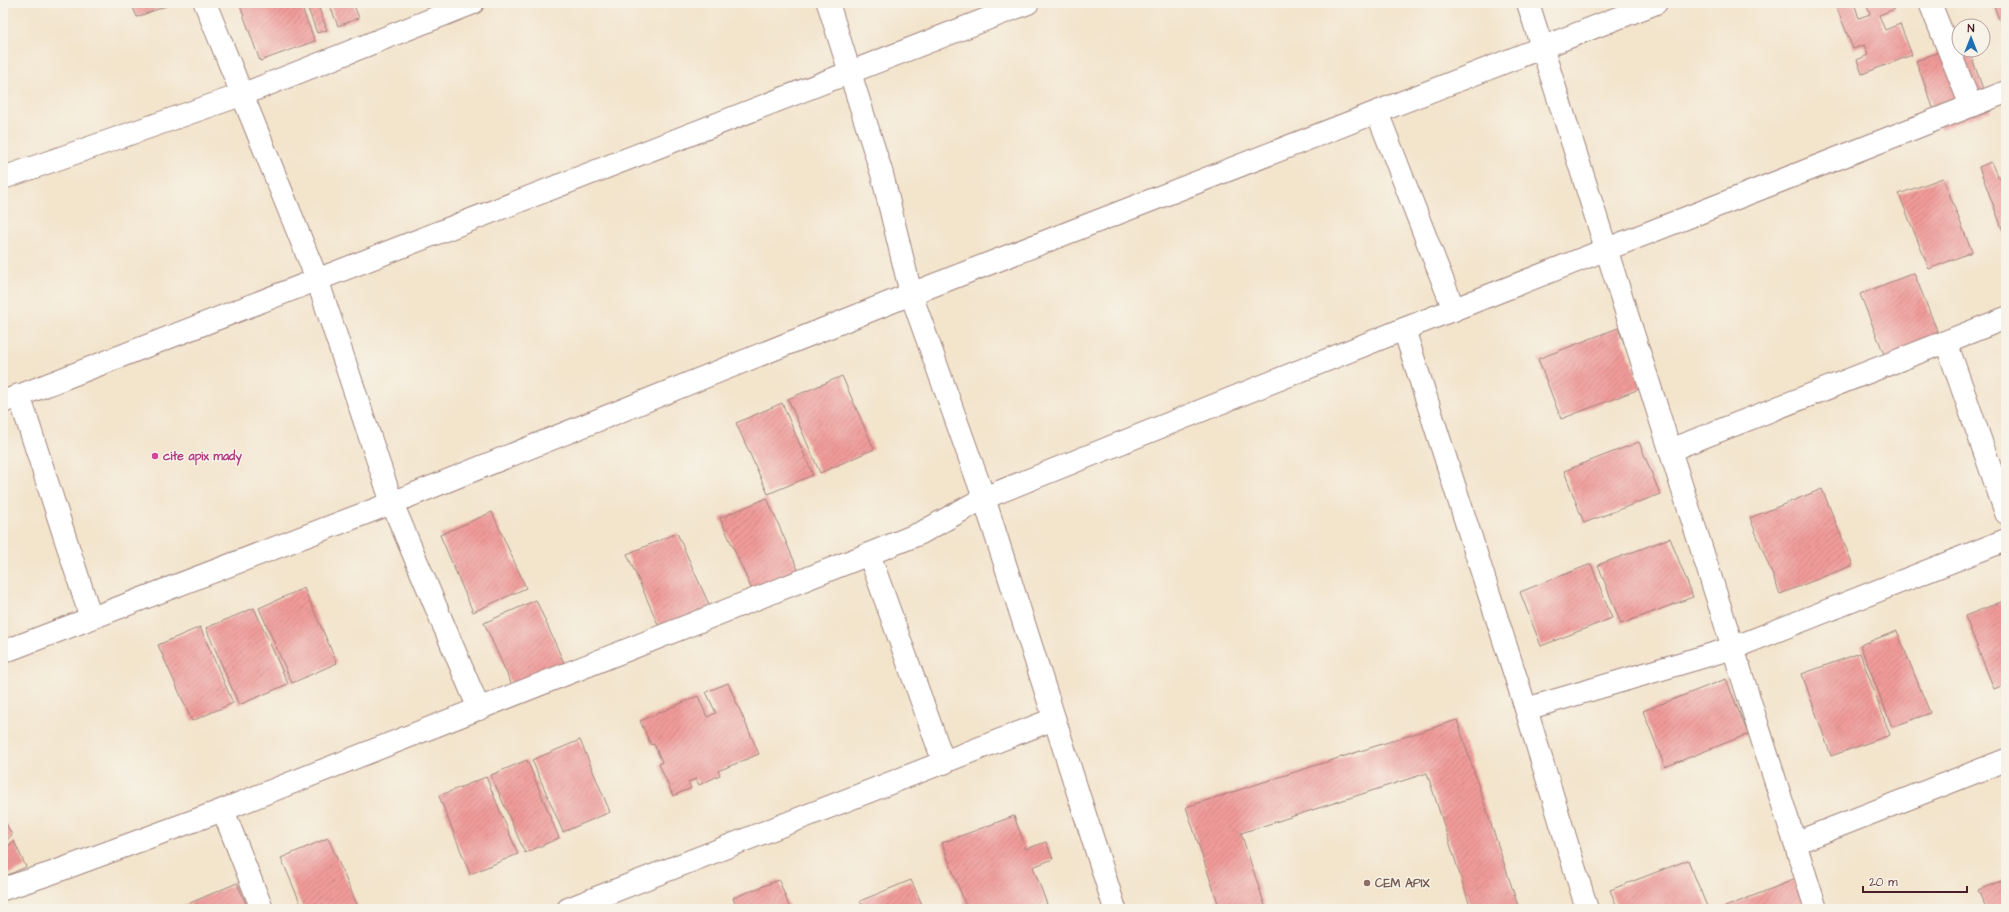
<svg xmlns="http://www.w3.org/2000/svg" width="2009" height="912" viewBox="0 0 2009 912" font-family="'Architects Daughter',sans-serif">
  <defs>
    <pattern id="building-hatch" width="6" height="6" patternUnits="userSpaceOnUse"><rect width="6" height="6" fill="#f09b9a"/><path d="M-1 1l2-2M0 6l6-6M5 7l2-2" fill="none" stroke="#c47e7e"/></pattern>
  </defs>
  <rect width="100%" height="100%" fill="#f7f3e8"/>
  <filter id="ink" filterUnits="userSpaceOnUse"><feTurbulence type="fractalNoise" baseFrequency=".025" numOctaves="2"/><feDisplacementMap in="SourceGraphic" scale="8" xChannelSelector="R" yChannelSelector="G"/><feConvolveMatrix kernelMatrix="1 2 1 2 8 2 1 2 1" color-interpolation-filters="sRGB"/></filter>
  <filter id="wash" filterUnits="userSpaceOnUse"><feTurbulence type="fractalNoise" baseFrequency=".012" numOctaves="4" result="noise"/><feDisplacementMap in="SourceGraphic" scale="16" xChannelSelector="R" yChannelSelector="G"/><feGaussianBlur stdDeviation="0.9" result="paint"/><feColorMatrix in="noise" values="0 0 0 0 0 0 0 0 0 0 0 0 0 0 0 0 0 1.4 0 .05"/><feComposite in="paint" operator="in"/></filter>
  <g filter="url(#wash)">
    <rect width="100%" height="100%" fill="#f3e4cc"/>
    <g id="blocks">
      <!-- building -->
      <g fill="url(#building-hatch)">
        <path d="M131 3H174L137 17Z"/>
        <path d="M239 3H300L315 41 260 61Z"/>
        <path d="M306 3H317L327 30 317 33Z"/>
        <path d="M329 3H353L359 18 338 26Z"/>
        <path d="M1835 3H1854L1859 18 1870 14 1866 3H1892L1895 9 1879 15 1885 30 1900 24 1912 55 1862 74 1857 60 1868 55 1864 45 1853 49Z"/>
        <path d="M1993 3H2006V20L2000 22Z"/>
        <path d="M1959 44V50H1969L1991 111 1941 129 1916 61Z"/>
        <path d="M1991 162 1998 178 2006 175 2005 236 1979 167Z"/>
        <path d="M1943 178 1972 252 1929 269 1899 194Z"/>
        <path d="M1914 273 1944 348 1890 369 1860 294Z"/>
        <path d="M1618 328 1642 388 1561 419 1538 359Z"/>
        <path d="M842 376 874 449 820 473 788 399Z"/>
        <path d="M782 403 813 475 768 494 736 423Z"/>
        <path d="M1639 442 1660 494 1584 523 1564 471Z"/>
        <path d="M1822 489 1853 565 1780 594 1750 518Z"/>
        <path d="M767 498 802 579 756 599 720 518Z"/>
        <path d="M492 512 526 588 473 612 440 535Z"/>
        <path d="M677 533 711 609 661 631 627 554Z"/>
        <path d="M1670 538 1693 597 1621 624 1598 565Z"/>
        <path d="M1591 564 1612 618 1541 646 1520 592Z"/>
        <path d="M304 588 337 663 292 683 259 608Z"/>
        <path d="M536 600 568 672 516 694 484 623Z"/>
        <path d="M2006 600V684L1994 689 1965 616Z"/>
        <path d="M254 608 288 684 239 705 206 628Z"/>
        <path d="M200 627 233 703 192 721 158 645Z"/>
        <path d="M1897 631 1930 713 1892 727 1860 645Z"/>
        <path d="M1860 653 1890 735 1831 756 1802 674Z"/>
        <path d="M1726 679 1748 734 1665 767 1643 711Z"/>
        <path d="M728 683 759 754 718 771 720 775 699 785 696 779 688 782 691 788 673 796 659 764 662 762 654 744 651 745 640 721 698 696 707 717 716 713 706 692Z"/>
        <path d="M1457 720 1519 909H1471L1427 773 1241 833 1266 909H1220L1186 807Z"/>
        <path d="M580 740 610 812 563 832 532 760Z"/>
        <path d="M527 760 559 838 525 853 491 775Z"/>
        <path d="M486 777 518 854 470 874 439 796Z"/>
        <path d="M1014 816 1026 849 1046 842 1053 859 1033 867 1047 904 1032 909H967L942 843Z"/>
        <path d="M3 818 12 835 3 844 6 848 14 841 26 867 3 877Z"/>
        <path d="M328 838 359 909H303L281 858Z"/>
        <path d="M1688 860 1708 909H1618L1610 890Z"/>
        <path d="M1796 879 1808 909H1726L1725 907Z"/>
        <path d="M2006 879V909H1986L1978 890Z"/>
        <path d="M779 880 790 909H737L733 898Z"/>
        <path d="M911 880 924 909H864L860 901Z"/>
        <path d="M237 883 248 909H176Z"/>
      </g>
    </g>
  </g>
  <g filter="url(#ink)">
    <use href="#blocks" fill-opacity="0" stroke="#9e827c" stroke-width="1"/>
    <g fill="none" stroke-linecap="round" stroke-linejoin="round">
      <!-- minor casing -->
      <g stroke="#9e827c" stroke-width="24">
        <g id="minor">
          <path d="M205 3 317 279 392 503 479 709"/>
          <path d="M1528 3 1816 909"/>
          <path d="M1930 3 1971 106"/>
          <path d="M1377 112 1454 310"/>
          <path d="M3 178 241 95 473 3"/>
          <path d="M1404 329 1526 709 1587 909"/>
          <path d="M1946 342 2006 513"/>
          <path d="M19 395 91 618"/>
          <path d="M1670 450 2006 318"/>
          <path d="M869 554 944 763"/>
          <path d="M3 652 392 503 911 294 1656 3"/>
          <path d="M1526 709 1733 648 2006 540"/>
          <path d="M223 810 262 909"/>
          <path d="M1795 843 2006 760"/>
          <path d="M3 889 49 874 223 810 869 554 921 533 984 498 1404 329 2006 92"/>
          <path d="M568 909 1054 719"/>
        </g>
      </g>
      <!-- tertiary casing -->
      <g stroke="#9e827c" stroke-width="24">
        <g id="tertiary">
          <path d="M828 3 882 174 911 294 984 498 1115 909"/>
          <path d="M3 402 1028 3"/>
        </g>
      </g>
      <!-- minor -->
      <use href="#minor" stroke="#fff" stroke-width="22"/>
      <!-- tertiary -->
      <use href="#tertiary" stroke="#fff" stroke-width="22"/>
    </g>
  </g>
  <!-- markers -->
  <circle fill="#d1479c" stroke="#f7f3e8" stroke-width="1.5" cx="155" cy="456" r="4"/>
  <circle fill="#8d6e63" stroke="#f7f3e8" stroke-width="1.5" cx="1367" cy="883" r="4"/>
  <g text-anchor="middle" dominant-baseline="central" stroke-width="3" stroke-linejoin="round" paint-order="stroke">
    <!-- hotel labels -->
    <g font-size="12" font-weight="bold" fill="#b23c85" stroke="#f7f3e8" text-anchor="start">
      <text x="163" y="456">cite apix mady</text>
    </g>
    <!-- education labels -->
    <g font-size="12" font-weight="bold" fill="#785e54" stroke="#f7f3e8" text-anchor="start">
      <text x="1375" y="883">CEM APIX</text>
    </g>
  </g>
  <!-- margin -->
  <rect width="2009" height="912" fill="none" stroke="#f7f3e8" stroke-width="16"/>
  <!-- north arrow -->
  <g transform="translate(1971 38)"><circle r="19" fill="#f7f3e8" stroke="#b29e9c"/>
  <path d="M0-3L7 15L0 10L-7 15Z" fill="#1f6fb2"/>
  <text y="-6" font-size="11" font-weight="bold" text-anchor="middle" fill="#4a1f2b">N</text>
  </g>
  <!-- scale -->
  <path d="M1863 886v6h104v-6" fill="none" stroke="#4a1f2b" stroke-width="2"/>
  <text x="1869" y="886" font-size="12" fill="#4a1f2b" stroke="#f7f3e8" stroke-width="3" paint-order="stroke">20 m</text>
</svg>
